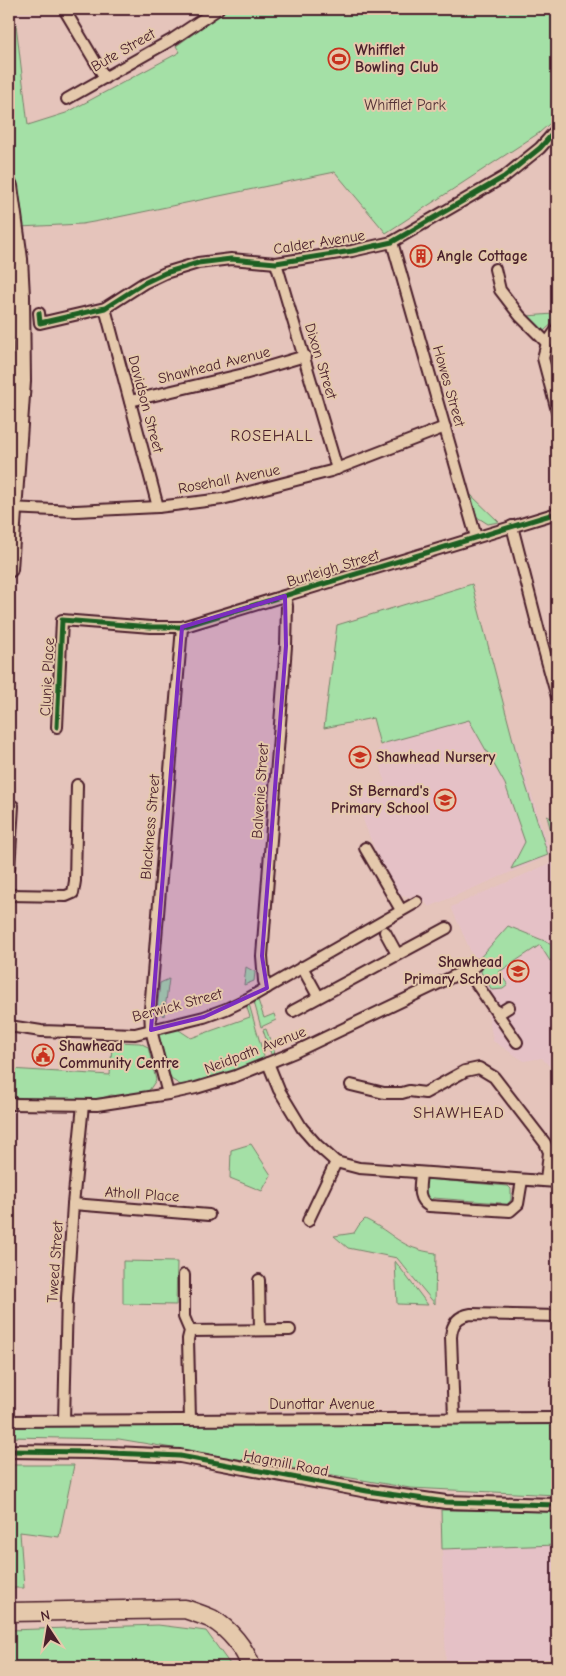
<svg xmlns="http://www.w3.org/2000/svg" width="566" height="1676" viewBox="0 0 566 1676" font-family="'Comic Neue',sans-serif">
  <rect width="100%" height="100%" fill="#e5c4bb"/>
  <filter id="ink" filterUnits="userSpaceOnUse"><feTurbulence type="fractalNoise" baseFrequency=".02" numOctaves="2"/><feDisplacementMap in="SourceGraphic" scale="10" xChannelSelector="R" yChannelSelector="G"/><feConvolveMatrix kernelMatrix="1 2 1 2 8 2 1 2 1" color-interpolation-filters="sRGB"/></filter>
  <g filter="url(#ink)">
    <!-- built -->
    <g fill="#e5c1c6">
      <path d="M503 705 549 849V856L429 907 419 894 412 897 401 896 380 863 365 825 354 789 385 782 377 751 385 743Z"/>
      <path d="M557 860V1075L542 1058 524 1061 493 1041 482 977 451 907Z"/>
      <path d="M557 1545V1667H446L442 1549Z"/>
    </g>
    <!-- green -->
    <g fill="#a4e0a6" stroke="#778068">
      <path d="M228 9H557V117L539 133 386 233 335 172 99 221 82 224 19 227 9 153V26L16 24 28 125 66 113 180 52 176 46Z"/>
      <path d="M553 314 557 315V319L544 331 527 316Z"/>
      <path d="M470 494 499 522 488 524 477 517Z"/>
      <path d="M472 584 520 767 548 855 511 869 525 842 505 784 469 720 385 743 380 745 373 718 324 728 337 625Z"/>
      <path d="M547 816 557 821V850L556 851Z"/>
      <path d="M508 926 557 946V960L555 957 550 961 540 945 499 972 508 985 503 989 492 990 482 974 477 961Z"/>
      <path d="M246 967 255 972 254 981 244 985Z"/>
      <path d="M169 979 164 1016 157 1010 160 983Z"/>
      <path d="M258 1000 264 1018 274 1014 276 1020 261 1027 254 1002Z"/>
      <path d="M249 1004 265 1060 204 1081 182 1086 171 1079 158 1034 176 1028 191 1038 250 1017 246 1005Z"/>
      <path d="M266 1029 276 1056 272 1057 263 1030Z"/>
      <path d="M118 1042 140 1043 148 1047 156 1080 148 1092 120 1096 111 1095 102 1098 81 1100 9 1097V1069L110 1075 112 1046Z"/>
      <path d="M251 1144 271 1175 262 1191 230 1178 231 1150Z"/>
      <path d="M426 1179 508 1186 511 1189V1200L503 1209 501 1203 433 1198 430 1202 422 1191V1186Z"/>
      <path d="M365 1219C394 1233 400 1249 436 1253L435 1304 397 1258 348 1248 334 1236 354 1233 359 1225Z"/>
      <path d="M123 1261 177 1262 176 1305 123 1304Z"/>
      <path d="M395 1261 428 1305 397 1304Z"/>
      <path d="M393 1421 557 1424V1495L410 1488 119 1439 9 1437V1427L62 1425Z"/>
      <path d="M9 1465H74L59 1537 20 1532 24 1588H9Z"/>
      <path d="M441 1510 557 1511V1545L442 1549Z"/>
      <path d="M158 1625 206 1631 232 1667H9V1630Z"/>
    </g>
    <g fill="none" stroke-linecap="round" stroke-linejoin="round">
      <!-- minor casing -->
      <g stroke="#4a1f2b" stroke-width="14">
        <g id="minor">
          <path d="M64 9 105 78"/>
          <path d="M67 99 173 39 218 9"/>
          <path d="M392 242 476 537"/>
          <path d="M276 263 337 469"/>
          <path d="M495 269 500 290 520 316 547 343"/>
          <path d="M105 308 158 507"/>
          <path d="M39 313 40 323 105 308 144 283 165 273 198 263 231 259 276 263 352 251 392 242 504 177 540 148 557 129"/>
          <path d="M557 329 547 343 543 358 557 411"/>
          <path d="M130 401 244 374 305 356"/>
          <path d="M9 508 76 511 158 507 222 499 331 471 445 427"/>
          <path d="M512 526 542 643 557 697"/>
          <path d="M57 727 62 620 151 627H182L557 513"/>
          <path d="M365 848 401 910"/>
          <path d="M9 869 13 806"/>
          <path d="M9 895 66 896 73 893 75 881 77 785"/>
          <path d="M385 932 397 954"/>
          <path d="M302 967 318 996"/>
          <path d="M467 970 517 1042"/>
          <path d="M267 988 264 981 262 956 286 646 287 606 285 596"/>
          <path d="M293 1011 447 928"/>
          <path d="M498 1014 509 1007"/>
          <path d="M9 1026 41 1031 135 1034 204 1017 226 1009 249 998 417 902"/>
          <path d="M268 1063 279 1090 302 1128 317 1145 336 1162 359 1168 557 1182"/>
          <path d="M351 1085 384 1093H402L409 1091 425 1093 465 1071 479 1068 494 1077 545 1143 549 1152 546 1181"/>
          <path d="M168 1094 151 1030 150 1010 182 627"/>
          <path d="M9 1104 97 1105 168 1094 196 1088 236 1076 295 1052 477 965"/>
          <path d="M421 1173C420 1186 416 1199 429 1206L510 1211 518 1204 522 1180"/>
          <path d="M73 1204 209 1215"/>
          <path d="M308 1221 336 1162"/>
          <path d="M184 1275V1317L190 1331 188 1339 190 1419"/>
          <path d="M259 1280 260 1330"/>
          <path d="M190 1331 290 1330"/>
          <path d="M454 1418 451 1337C452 1324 457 1316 471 1314L557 1316"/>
          <path d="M64 1420 67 1298 73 1204 83 1105"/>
          <path d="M9 1421 557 1418"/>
        </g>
      </g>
      <!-- tertiary casing -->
      <g stroke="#4a1f2b" stroke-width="16">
        <path id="tertiary" d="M9 1451 91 1452 180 1456 367 1491 446 1502 557 1505"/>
      </g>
      <!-- primary casing -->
      <g stroke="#4a1f2b" stroke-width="20">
        <g id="primary">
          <path d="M9 186 19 259 21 296 22 381 9 569"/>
          <path d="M9 281V330"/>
        </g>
      </g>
      <!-- trunk casing -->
      <g stroke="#4a1f2b" stroke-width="21">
        <path id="trunk" d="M9 1612 185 1609C194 1612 203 1615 212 1619 229 1629 245 1648 251 1667"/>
      </g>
      <!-- minor -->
      <use href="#minor" stroke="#e5c9ac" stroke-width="10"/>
      <!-- tertiary -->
      <use href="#tertiary" stroke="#e5c9ac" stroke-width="12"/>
      <!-- primary -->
      <use href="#primary" stroke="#e5c9ac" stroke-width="16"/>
      <!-- trunk -->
      <use href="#trunk" stroke="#e5c9ac" stroke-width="18"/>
      <!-- cycleway casing -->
      <g stroke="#e5c9ac" stroke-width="8">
        <g id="cycleway">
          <path d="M39 313 40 323 105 308 144 283 165 273 198 263 231 259 276 263 352 251 392 242 504 177 540 148 557 129"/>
          <path d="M57 727 62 620 151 627H182L557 513"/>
          <path d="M9 1451 91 1452 180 1456 367 1491 446 1502 557 1505"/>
        </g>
      </g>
      <!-- cycleway -->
      <use href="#cycleway" stroke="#1b5e20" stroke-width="5"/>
    </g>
  </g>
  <!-- marked area -->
  <path fill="#7b2cbf" fill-opacity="0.2" stroke="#7b2cbf" stroke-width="4" stroke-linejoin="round" d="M285 596 286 646 262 956 267 988 204 1017 151 1030 182 627Z"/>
  <!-- icons -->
  <defs>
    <g id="stadium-ring" transform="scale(1.125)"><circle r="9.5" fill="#e5c9ac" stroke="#c8321e" stroke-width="1.5"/><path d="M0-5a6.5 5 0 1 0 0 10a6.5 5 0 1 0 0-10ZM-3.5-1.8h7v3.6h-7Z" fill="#c8321e"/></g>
    <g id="building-ring" transform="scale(1.125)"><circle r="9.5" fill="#e5c9ac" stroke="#c8321e" stroke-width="1.5"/><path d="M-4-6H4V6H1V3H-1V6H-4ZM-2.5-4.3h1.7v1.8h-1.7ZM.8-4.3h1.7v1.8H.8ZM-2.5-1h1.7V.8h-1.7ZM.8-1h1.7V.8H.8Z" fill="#c8321e"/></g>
    <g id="school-ring" transform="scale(1.125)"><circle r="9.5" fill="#e5c9ac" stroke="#c8321e" stroke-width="1.5"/><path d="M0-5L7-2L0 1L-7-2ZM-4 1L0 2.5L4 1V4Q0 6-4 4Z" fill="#c8321e"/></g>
    <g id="civic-ring" transform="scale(1.125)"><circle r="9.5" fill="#e5c9ac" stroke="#c8321e" stroke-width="1.5"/><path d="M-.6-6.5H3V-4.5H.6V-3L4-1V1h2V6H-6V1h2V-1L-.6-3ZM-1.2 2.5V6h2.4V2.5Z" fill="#c8321e"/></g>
  </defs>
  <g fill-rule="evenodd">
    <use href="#stadium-ring" x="339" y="59"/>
    <use href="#building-ring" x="421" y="256"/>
    <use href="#school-ring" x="360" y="757"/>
    <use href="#school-ring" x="445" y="800"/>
    <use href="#school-ring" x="518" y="971"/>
    <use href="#civic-ring" x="43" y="1055"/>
  </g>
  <g text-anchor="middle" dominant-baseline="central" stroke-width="4" stroke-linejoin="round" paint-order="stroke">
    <!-- street labels -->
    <g font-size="15" fill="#4a1f2b" stroke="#e5c9ac">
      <text transform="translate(123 50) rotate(-30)">Bute Street</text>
      <text transform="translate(319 242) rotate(-9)">Calder Avenue</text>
      <text transform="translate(321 361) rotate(73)">Dixon Street</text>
      <text transform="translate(214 365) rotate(-14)">Shawhead Avenue</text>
      <text transform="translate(449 386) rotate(74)">Howes Street</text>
      <text transform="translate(146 404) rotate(75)">Davidson Street</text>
      <text transform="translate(229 479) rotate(-11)">Rosehall Avenue</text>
      <text transform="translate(333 568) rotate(-17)">Burleigh Street</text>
      <text transform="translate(47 677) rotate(-87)">Clunie Place</text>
      <text transform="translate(260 791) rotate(-86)">Balvenie Street</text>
      <text transform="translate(150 827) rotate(-85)">Blackness Street</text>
      <text transform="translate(177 1005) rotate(-15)">Berwick Street</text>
      <text transform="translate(255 1050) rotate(-21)">Neidpath Avenue</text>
      <text transform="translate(142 1194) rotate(4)">Atholl Place</text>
      <text transform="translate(55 1262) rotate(-86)">Tweed Street</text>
      <text x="322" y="1404">Dunottar Avenue</text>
      <text transform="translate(286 1463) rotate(11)">Hagmill Road</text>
    </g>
    <!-- poi labels -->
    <g font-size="15" font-weight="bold" fill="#4a1f2b" stroke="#e5c9ac" text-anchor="start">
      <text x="355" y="50">Whifflet<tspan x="355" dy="17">Bowling Club</tspan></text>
      <text x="437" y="256">Angle Cottage</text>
      <text x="376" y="757">Shawhead Nursery</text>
      <text x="429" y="791" text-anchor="end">St Bernard's<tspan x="429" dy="17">Primary School</tspan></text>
      <text x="502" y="962" text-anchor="end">Shawhead<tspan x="502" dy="17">Primary School</tspan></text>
      <text x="59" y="1046">Shawhead<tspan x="59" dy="17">Community Centre</tspan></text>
    </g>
    <!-- park labels -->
    <g font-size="15" fill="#533237" stroke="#e5c9ac">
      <text x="405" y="105">Whifflet Park</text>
    </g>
    <!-- neighbourhood labels -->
    <g font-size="16" letter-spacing="1" fill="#4a1f2b" stroke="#e5c9ac">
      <text x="272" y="436">ROSEHALL</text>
      <text x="459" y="1113">SHAWHEAD</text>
    </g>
  </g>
  <!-- margin -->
  <rect width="566" height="1676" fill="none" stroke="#e5c9ac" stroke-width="30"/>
  <rect x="15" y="15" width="536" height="1646" fill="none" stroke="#4a1f2b" stroke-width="2" filter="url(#ink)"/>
  <!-- north arrow -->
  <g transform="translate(48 1628) rotate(348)" stroke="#e5c9ac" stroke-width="4" paint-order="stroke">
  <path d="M0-4L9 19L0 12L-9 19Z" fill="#4a1f2b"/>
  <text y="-8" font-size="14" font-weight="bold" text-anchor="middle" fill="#4a1f2b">N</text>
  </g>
</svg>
